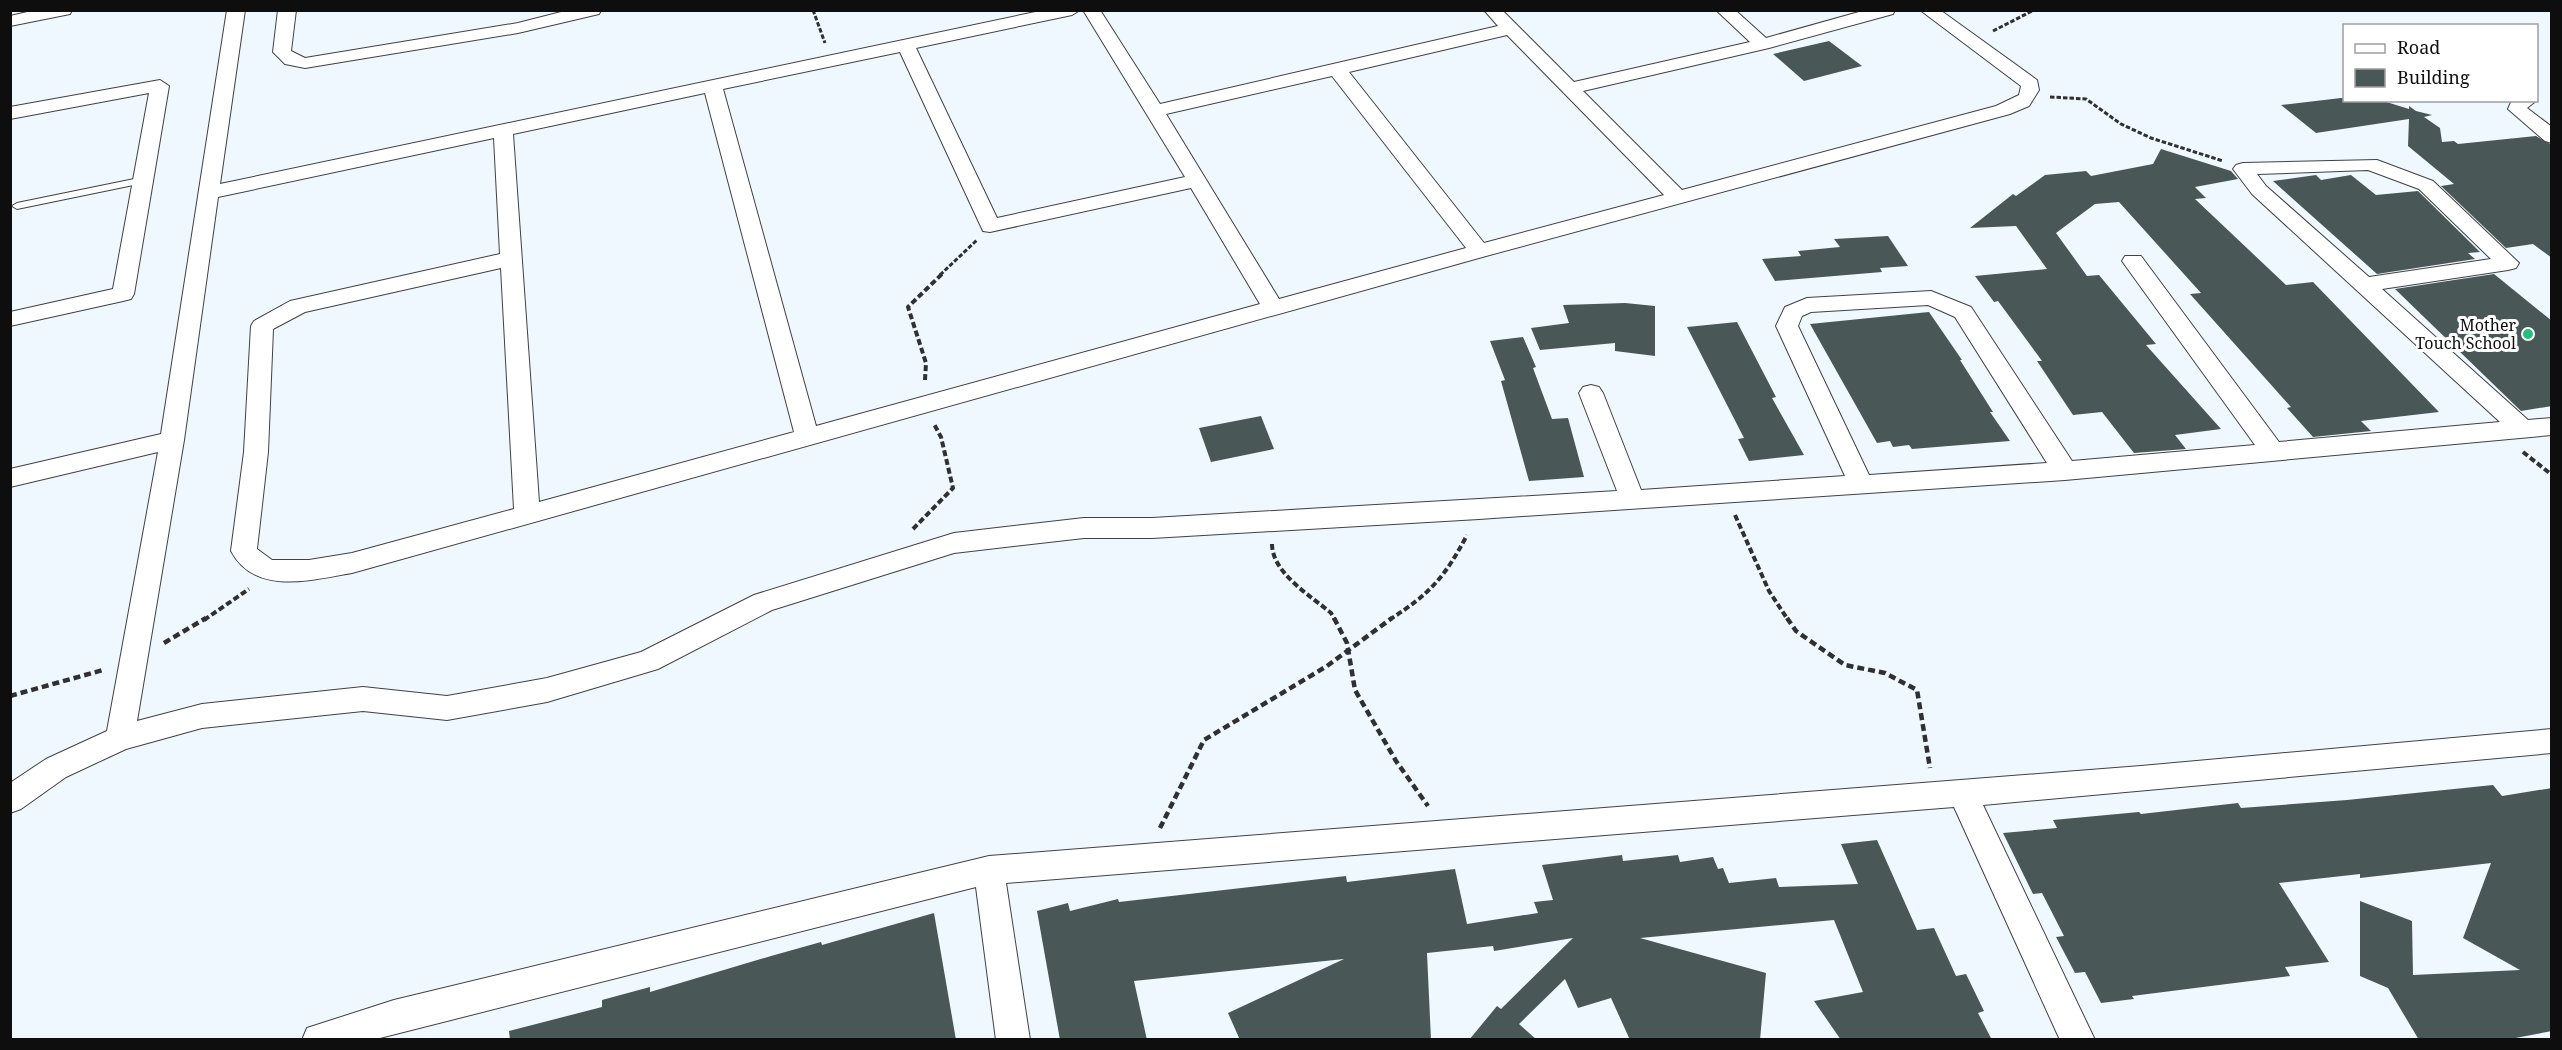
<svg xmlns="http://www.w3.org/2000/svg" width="2562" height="1050" viewBox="0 0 2562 1050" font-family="'Noto Serif',serif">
  <rect width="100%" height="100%" fill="#eff8ff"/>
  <!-- building -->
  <g fill="#4a5757">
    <path d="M1829 41 1862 66 1804 81 1773 54Z"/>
    <path d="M2341 98 2380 100 2409 109V106L2416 111 2432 115 2424 117 2440 128 2442 142 2454 141 2458 144 2536 136 2552 145V258L2533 244 2506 248 2441 186 2454 184 2408 146 2409 119 2316 133 2281 105Z"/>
    <path d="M2161 149 2231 171 2238 179 2195 187 2206 198 2195 199 2286 285 2313 282 2439 412 2361 421 2371 431 2313 437 2287 408 2291 407 2190 294 2201 293 2119 202 2095 204 2056 233 2087 276 2099 275 2156 344 2146 345 2221 429 2175 435 2186 449 2134 453 2102 412 2073 415 2037 361H2042L1998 301 1994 302 1975 276 2047 269 2016 226 1970 228 2013 194 2016 196 2045 175 2086 171 2091 176 2153 164Z"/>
    <path d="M2316 175 2321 180 2351 175 2376 195 2418 191 2480 252 2468 253 2475 259 2377 274 2273 181Z"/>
    <path d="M1888 236 1908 266 1880 268 1882 272 1775 281 1762 259 1801 256 1798 251 1840 247 1834 239Z"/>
    <path d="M2494 274 2552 321V406L2521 411 2395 289Z"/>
    <path d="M1625 303 1655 306V356L1615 351V343L1540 350 1531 328 1569 323 1563 305Z"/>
    <path d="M1929 312 1962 360H1960L1993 412H1990L2010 441 1912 449 1909 445 1893 447 1890 441 1877 443 1810 324Z"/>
    <path d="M1737 322 1776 397 1772 398 1804 455 1749 461 1738 439 1744 438 1687 327Z"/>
    <path d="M1523 337 1536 367 1533 368 1552 419 1568 418 1584 477 1529 481 1501 381 1505 380 1490 341Z"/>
    <path d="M1261 416 1274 449 1211 462 1199 428Z"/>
    <path d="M2493 785 2502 796 2552 788V1031L2505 1040H2419L2388 988 2360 976V901L2412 921 2413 975 2520 970 2463 938 2491 863 2360 878V874L2279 883 2329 962 2285 967 2290 976 2132 996 2134 999 2101 1003 2085 972 2075 973 2056 937 2064 936 2042 893 2033 894 2003 833 2057 828 2053 820 2139 812 2141 814 2238 803 2241 808 2347 800Z"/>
    <path d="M1877 840 1917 930 1934 928 1956 976 1966 974 1984 1011 1978 1013 1992 1040H1841L1814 1001 1863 992 1834 920 1640 938 1766 973 1760 1040H1630L1611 998 1578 1008 1565 979 1519 1024 1537 1040H1469L1497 1006 1501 1009 1573 938 1494 951 1493 946 1427 953 1431 1040H1240L1228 1013 1344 959 1134 981 1147 1040H1060L1037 911 1068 903 1070 911 1118 899 1119 902 1346 876 1347 882 1455 869 1467 924 1538 913 1534 902 1553 900 1542 865 1622 855 1623 861 1678 855 1680 862 1713 857 1718 869 1723 868 1729 883 1776 878 1779 887 1858 884 1841 844Z"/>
    <path d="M934 913 956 1040H510L509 1031 602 1007V1000L650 987V992L771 956 821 942 822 945Z"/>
  </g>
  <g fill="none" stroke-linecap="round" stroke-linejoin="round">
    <!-- service casing -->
    <g stroke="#414141" stroke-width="2">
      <path id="service" d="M144 177 149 180 148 182 17 209 12 206 17 203Z"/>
    </g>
    <!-- minor casing -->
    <g stroke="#414141" stroke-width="2">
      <g id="minor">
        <path d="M36 10H72L70 14 10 26V16Z"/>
        <path d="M227 10H245L220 184 1045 10H1080L1072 15 916 48 997 218 1185 177 1083 10H1100L1160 104 1498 26 1484 10H1502L1574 82 1750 42 1716 10H1735L1766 38 1866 10H1895L1893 14 1769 48 1583 91 1682 190 1996 106 2019 95 2021 86 1920 10H1940L2037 80 2039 90 2029 106 2010 114 1486 256 352 573C311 580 255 596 231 551L244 452 251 326 254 321 290 301 500 254 494 138 218 197 184 440 137 721 202 704 363 687 447 696 547 678 641 652 754 595 954 533 1084 518H1152L1617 491 1579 393 1583 387 1591 385 1599 387 1603 393 1641 490 1845 476 1776 326 1785 307 1807 298 1931 291 1971 307 2072 461 2255 445 2122 261 2125 256H2141L2279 442 2500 422 2252 194 2233 169 2236 165 2243 163 2377 160 2433 181 2519 263 2516 268 2508 270 2382 289 2528 420 2552 418V435L2065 480 1479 519 1152 538H1084L954 553 772 610 658 669 547 702 447 720 363 711 202 728 126 749 66 777 21 809 10 813V783L46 759 107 731 158 452 10 487V469L161 434ZM1507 35 1664 195 1484 243 1349 72ZM900 52 983 231 990 232 1191 188 1260 304 816 426 723 89ZM1332 76 1466 248 1279 299 1166 114ZM705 93 794 432 539 502 513 134ZM2368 170 2419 189 2491 259 2369 277 2266 186 2257 174ZM501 268 514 509 352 553 309 560H272L257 549 268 452 273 329 305 312ZM1928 305 1955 317 2047 463 1869 475 1798 326 1802 316 1811 312Z"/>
        <path d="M278 10H296L291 51 305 58 518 23 569 10H601L599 14 518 33 305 68 285 64 273 52Z"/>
        <path d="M160 80 169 86 134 294 131 299 123 301 10 326V312L113 289 149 93 10 119V107Z"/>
        <path d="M2536 99 2537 100 2527 108 2552 127V143L2545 141 2508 109 2512 100Z"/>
        <path d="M2552 729V753L1983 805 2095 1040H2060L1954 807 1006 883 1030 1040H996L976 887 372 1040H302L307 1028 394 1000 989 856 2141 766Z"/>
      </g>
    </g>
    <!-- path-far2 -->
    <g stroke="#303030" stroke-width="3" stroke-dasharray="4.5 2" stroke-linecap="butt">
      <path d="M813 10 825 43"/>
      <path d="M1993 31 2034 10"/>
      <path d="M2050 97 2086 99 2121 124 2151 138 2223 161"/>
      <path d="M940 275 977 240"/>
    </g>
    <!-- path-far1 -->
    <g stroke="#303030" stroke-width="4" stroke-dasharray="6 3" stroke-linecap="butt">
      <path d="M925 380 926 363 908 307 942 274"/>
      <path d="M2523 452 2552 475"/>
      <path d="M1735 515 1769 591 1788 620"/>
      <path d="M913 529 953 488 941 437 934 424"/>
      <path d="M1272 544C1272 573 1311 596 1331 613L1335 620"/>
      <path d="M204 620 249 589"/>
      <path d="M1389 620C1430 594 1445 577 1467 535"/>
    </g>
    <!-- path -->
    <g stroke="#303030" stroke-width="4.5" stroke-dasharray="7 4" stroke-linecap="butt">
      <path d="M1334 618 1347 643 1355 690 1396 761 1428 806"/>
      <path d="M1787 618 1796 631 1845 665 1885 673 1917 690 1930 768"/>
      <path d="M164 643 206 618"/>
      <path d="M10 696 103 670"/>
      <path d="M1160 828 1204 740 1327 666 1392 618"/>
    </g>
    <!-- service -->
    <use href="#service" fill="#fff" fill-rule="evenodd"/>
    <!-- minor -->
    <use href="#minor" fill="#fff" fill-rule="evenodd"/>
  </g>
  <!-- markers -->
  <circle fill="#23c07c" stroke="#fff" stroke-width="2" cx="2528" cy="334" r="6"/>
  <g text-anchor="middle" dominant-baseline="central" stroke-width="6" stroke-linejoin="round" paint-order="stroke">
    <!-- poi labels -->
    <g font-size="16" fill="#0e0e0e" stroke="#fff" text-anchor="end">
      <text x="2516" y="325">Mother<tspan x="2516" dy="18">Touch School</tspan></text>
    </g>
  </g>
  <!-- border -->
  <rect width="2562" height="1050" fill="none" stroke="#0e0e0e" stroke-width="24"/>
  <!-- legend -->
  <rect x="2343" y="24" width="195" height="78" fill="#ffffff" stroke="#9f9f9f" stroke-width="1.5"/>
  <rect x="2355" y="44" width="30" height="9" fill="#ffffff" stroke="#9f9f9f" stroke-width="1.5"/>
  <text x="2397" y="54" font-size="18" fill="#0e0e0e">Road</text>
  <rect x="2355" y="69" width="30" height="18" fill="#4a5757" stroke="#9f9f9f" stroke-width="1.5"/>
  <text x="2397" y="84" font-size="18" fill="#0e0e0e">Building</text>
</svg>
